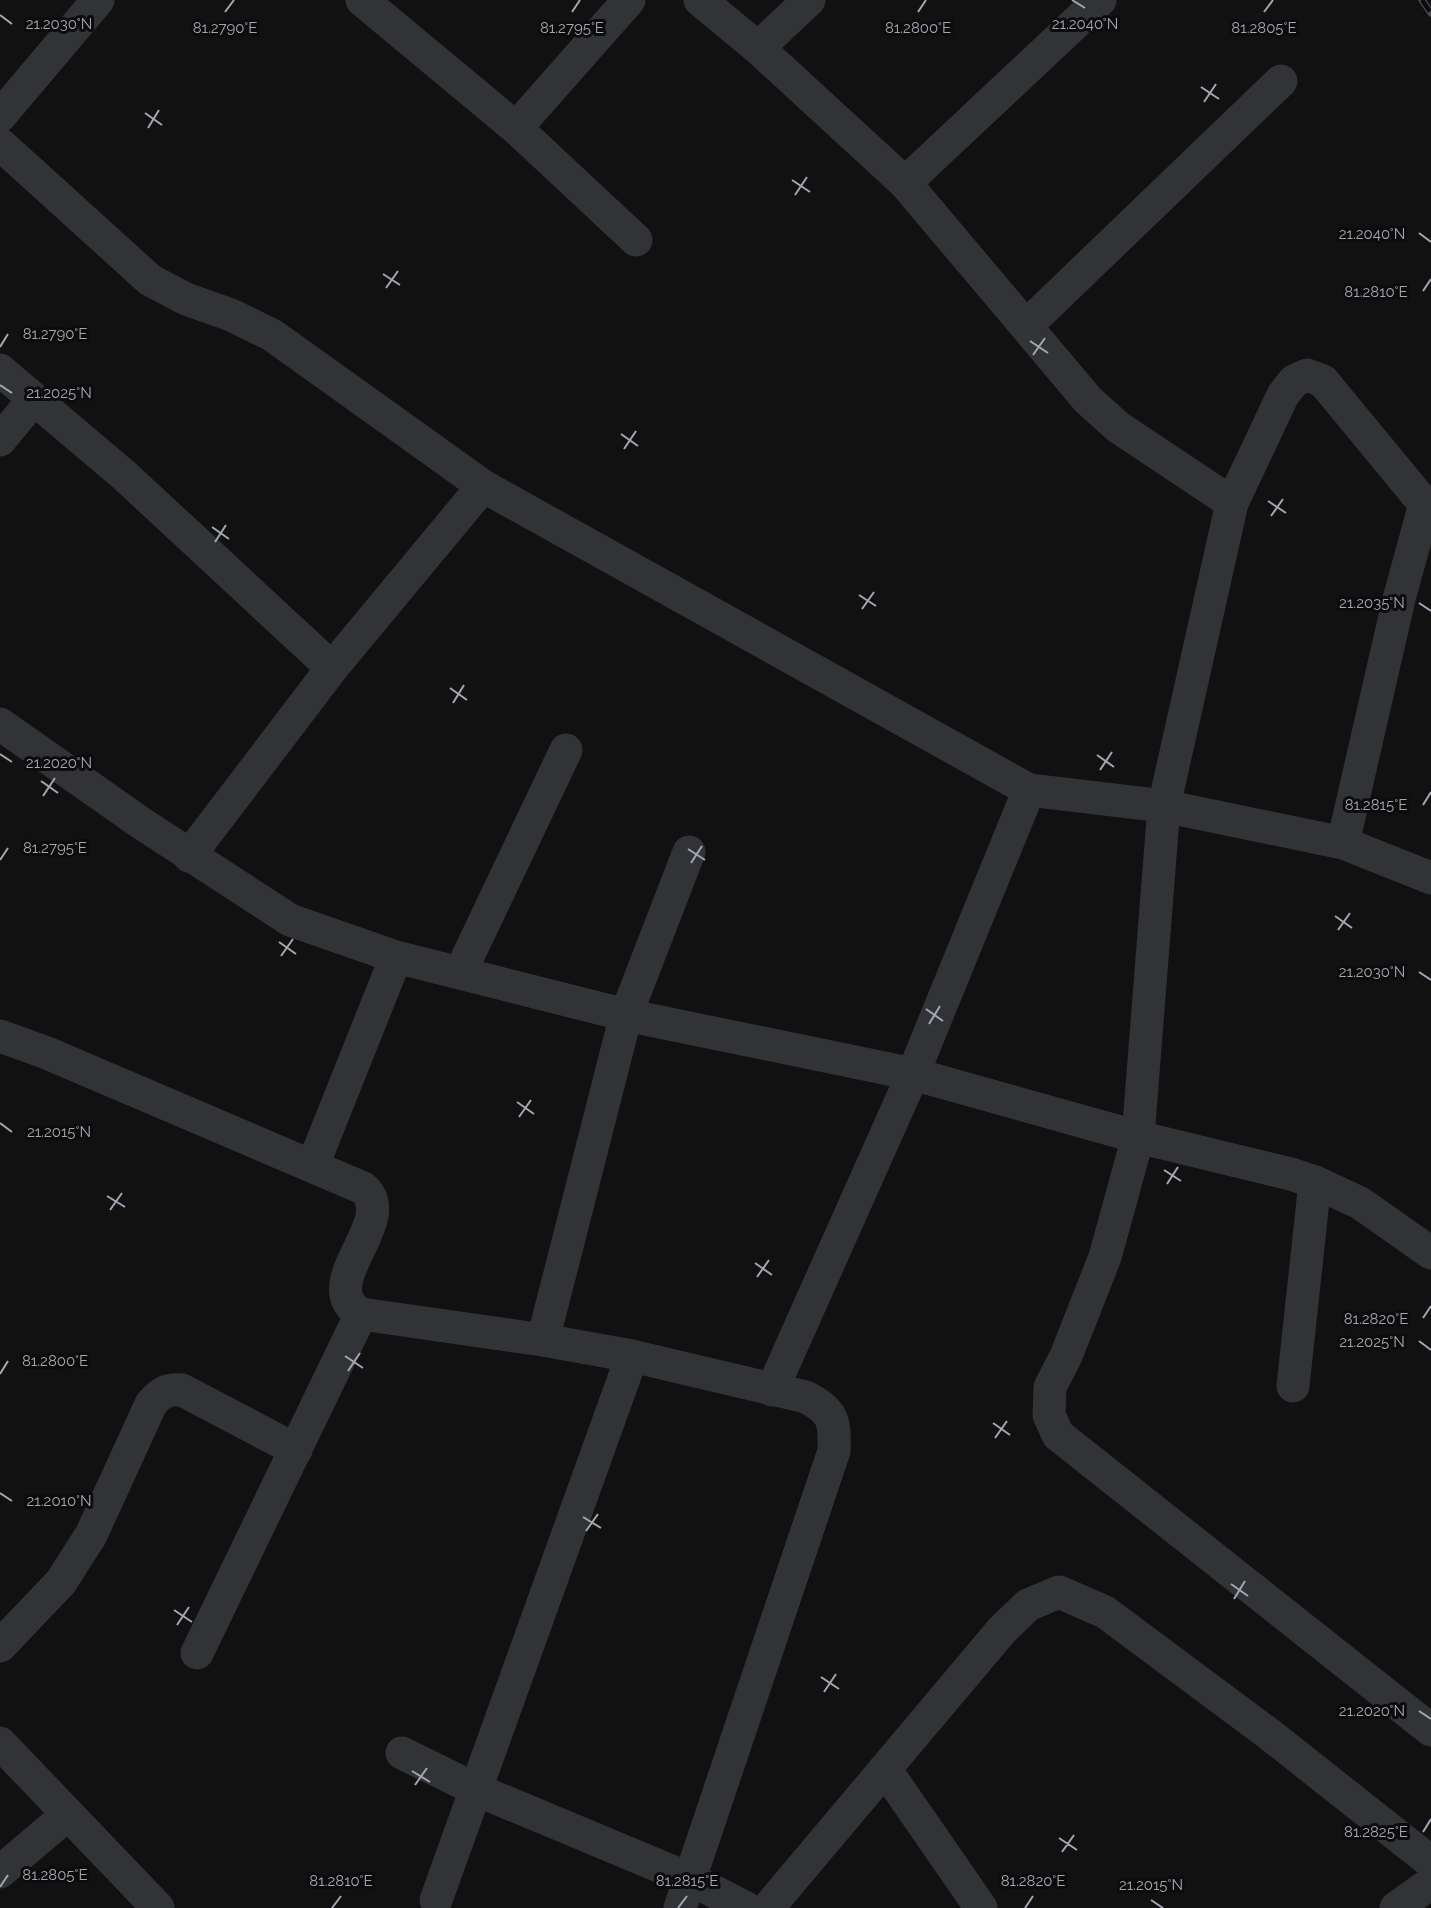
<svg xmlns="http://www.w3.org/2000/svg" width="1431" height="1908" viewBox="0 0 1431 1908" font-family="Raleway,sans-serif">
  <rect width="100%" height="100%" fill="#111112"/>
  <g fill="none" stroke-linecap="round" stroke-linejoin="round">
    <!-- street -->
    <g stroke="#323337" stroke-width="33">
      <path d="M362 0 516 128 636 240"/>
      <path d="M700 0 758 48 905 183 1088 400 1118 427 1232 503"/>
      <path d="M758 48 809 0"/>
      <path d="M0 116 98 0"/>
      <path d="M516 128 629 0"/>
      <path d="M0 144 150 280 186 299 231 315 272 335 483 486 1029 790 1164 806 1343 843 1431 878"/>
      <path d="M905 183 1100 0"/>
      <path d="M1026 326 1281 81"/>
      <path d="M0 370 125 476 332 668"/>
      <path d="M0 440 34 399"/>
      <path d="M1431 512 1323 381 1307 375 1294 381 1283 395 1232 503 1164 806 1138 1137 1105 1257 1066 1356 1050 1387 1049 1415 1058 1435 1431 1730"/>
      <path d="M0 724 141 823 290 920 396 957 626 1015 913 1074 1138 1137 1291 1174 1315 1182 1360 1203 1431 1253"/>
      <path d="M1343 843 1399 599 1425 504"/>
      <path d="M189 856 332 668 483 486"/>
      <path d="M460 973 566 750"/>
      <path d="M0 1036 47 1053 363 1188C401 1221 311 1284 361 1314L543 1340 632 1356 806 1397C834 1412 835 1421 834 1451L680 1908"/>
      <path d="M313 1165 396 957"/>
      <path d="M543 1340 626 1015 689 852"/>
      <path d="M1293 1386 1315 1182"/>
      <path d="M772 1390 913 1074 1029 790"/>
      <path d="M0 1646 61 1582 91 1535 151 1404C161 1392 167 1389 182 1390L296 1450"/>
      <path d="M197 1653 361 1314"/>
      <path d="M0 1743 158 1908"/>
      <path d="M402 1753 477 1790 690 1879 746 1908"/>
      <path d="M885 1769 981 1908"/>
      <path d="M0 1872 68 1814"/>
      <path d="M436 1900 632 1356"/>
      <path d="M768 1908 1002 1630 1028 1605 1059 1592 1105 1612 1269 1734 1431 1862"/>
      <path d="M1396 1908 1431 1883"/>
    </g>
    <!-- rail casing -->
    <g stroke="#494b50" stroke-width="7">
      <path id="rail" d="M1422 0 1431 13"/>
    </g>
    <!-- rail -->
    <use href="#rail" stroke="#0c0c0d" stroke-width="4.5" stroke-dasharray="14" stroke-linecap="butt"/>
  </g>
  <!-- ticks -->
  <path fill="none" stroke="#a3a7b2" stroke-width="2" d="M1072 0 1085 8M225 12 234 0M572 12 580 0M918 12 926 0M1264 12 1273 0M0 15 12 24M1201 87 1219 99M1204 102 1216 84M145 113 162 125M148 128 159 110M792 180 810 192M795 195 807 177M1419 233 1431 242M383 274 400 285M386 288 398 271M1423 291 1431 279M1030 341 1048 353M0 347 8 334M1033 355 1045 338M0 385 12 393M621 434 638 446M624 449 636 431M1268 501 1286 513M1271 516 1283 499M212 527 229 539M215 542 226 525M859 595 876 606M1419 603 1431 611M862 609 874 592M450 688 467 700M453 703 464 685M0 754 12 762M1097 755 1114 767M1100 770 1112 752M41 781 58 793M43 796 55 778M1423 805 1431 792M688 849 705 860M0 860 8 848M691 863 702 846M1335 916 1352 928M1338 930 1350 913M279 942 296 954M281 956 293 939M1419 972 1431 980M926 1009 943 1021M929 1024 940 1006M517 1102 534 1114M519 1117 531 1100M0 1123 12 1132M1164 1170 1181 1181M1167 1184 1178 1167M107 1196 125 1207M110 1210 122 1193M755 1263 772 1275M757 1277 769 1260M1423 1318 1431 1306M1419 1341 1431 1350M345 1356 363 1368M348 1371 360 1353M0 1374 8 1361M993 1423 1010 1435M995 1438 1007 1421M0 1493 12 1501M583 1517 601 1528M586 1531 598 1514M1231 1584 1248 1596M1234 1599 1245 1581M174 1610 192 1622M177 1625 189 1607M821 1677 839 1689M824 1692 836 1674M1419 1711 1431 1719M412 1771 430 1782M415 1785 427 1768M1423 1832 1431 1819M1059 1838 1077 1850M1062 1852 1074 1835M0 1887 8 1875M1151 1900 1163 1908M332 1908 341 1896M678 1908 687 1896M1025 1908 1033 1896"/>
  <g font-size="15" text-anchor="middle" fill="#a3a7b2" stroke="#0c0c0d" stroke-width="6" stroke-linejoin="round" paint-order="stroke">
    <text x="1085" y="29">21.2040°N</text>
    <text x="59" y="29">21.2030°N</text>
    <text x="225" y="33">81.2790°E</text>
    <text x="572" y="33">81.2795°E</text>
    <text x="918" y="33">81.2800°E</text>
    <text x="1264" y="33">81.2805°E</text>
    <text x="1372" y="239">21.2040°N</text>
    <text x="1376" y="297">81.2810°E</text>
    <text x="55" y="339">81.2790°E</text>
    <text x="59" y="398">21.2025°N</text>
    <text x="1372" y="608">21.2035°N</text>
    <text x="59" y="768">21.2020°N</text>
    <text x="1376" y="810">81.2815°E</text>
    <text x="55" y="853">81.2795°E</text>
    <text x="1372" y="977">21.2030°N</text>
    <text x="59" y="1137">21.2015°N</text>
    <text x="1376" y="1324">81.2820°E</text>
    <text x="1372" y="1347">21.2025°N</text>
    <text x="55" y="1366">81.2800°E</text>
    <text x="59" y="1506">21.2010°N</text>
    <text x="1372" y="1716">21.2020°N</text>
    <text x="1376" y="1837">81.2825°E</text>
    <text x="55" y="1880">81.2805°E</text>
    <text x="341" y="1886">81.2810°E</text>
    <text x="687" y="1886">81.2815°E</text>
    <text x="1033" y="1886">81.2820°E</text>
    <text x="1151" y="1890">21.2015°N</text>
  </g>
</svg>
